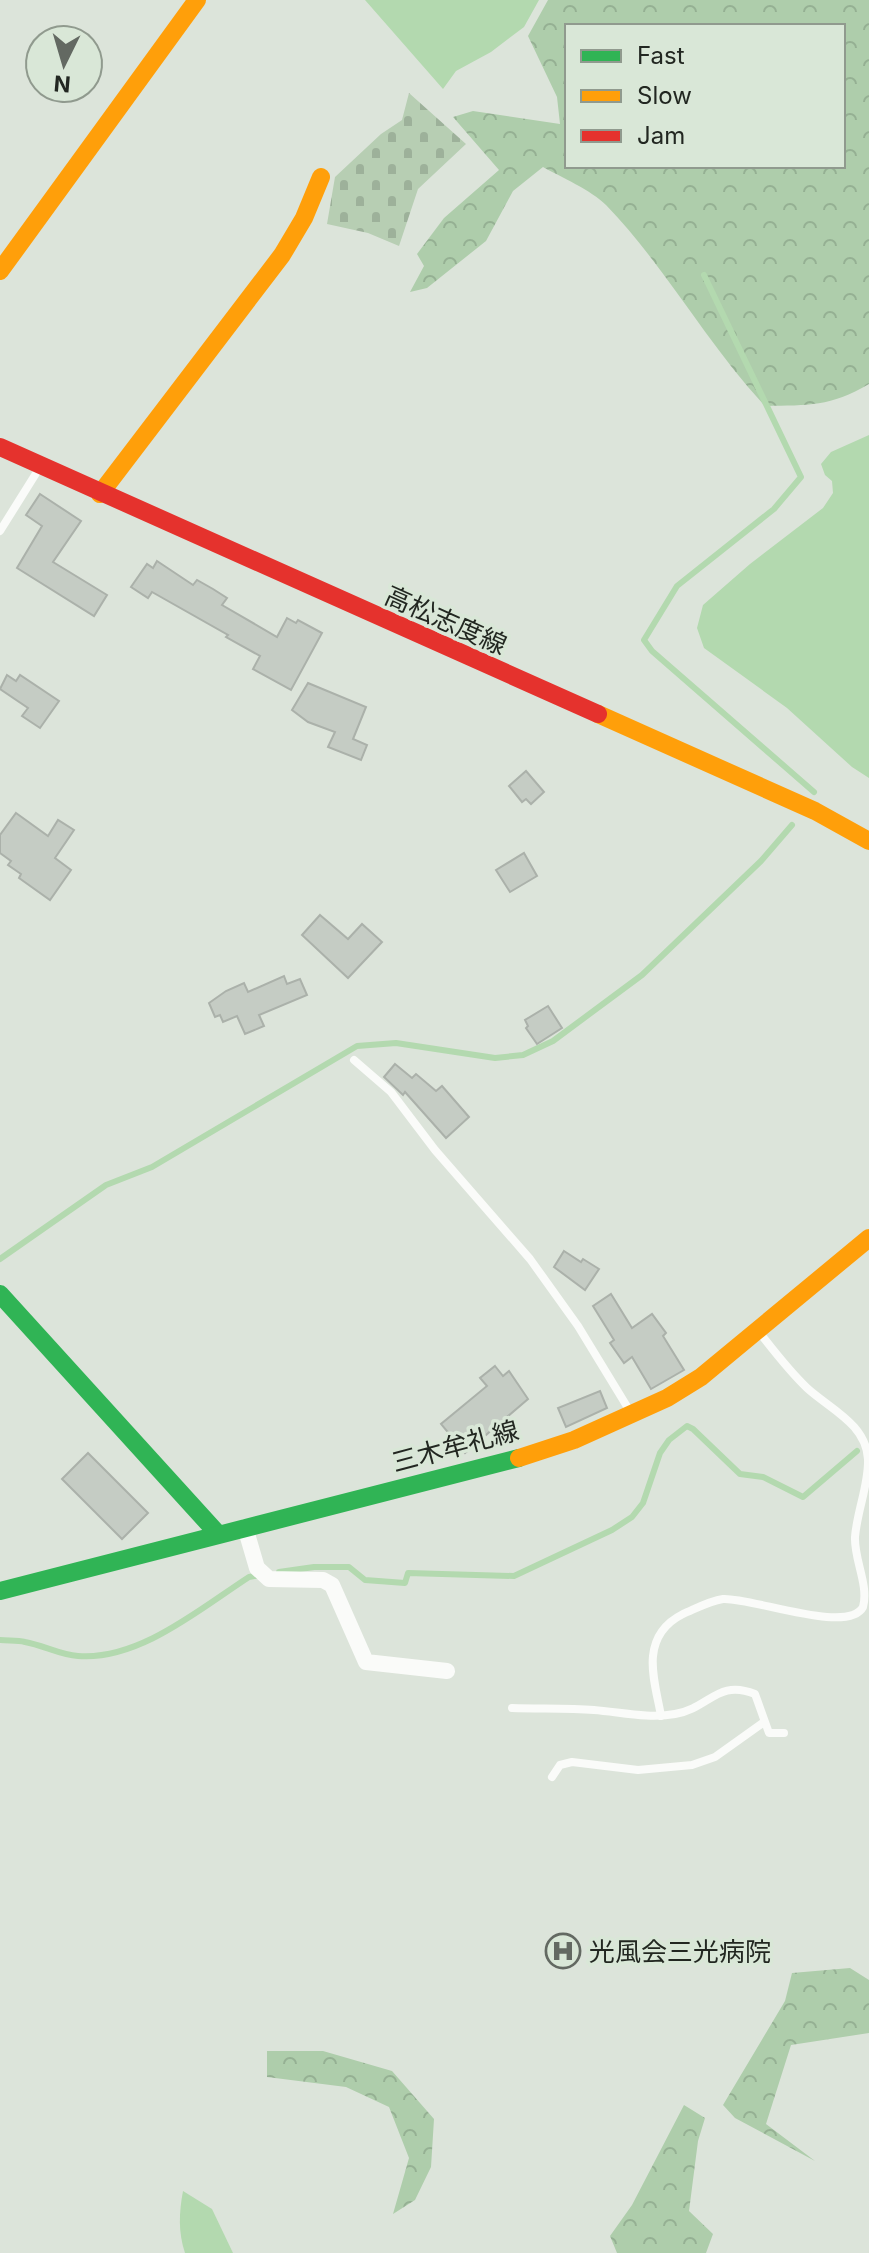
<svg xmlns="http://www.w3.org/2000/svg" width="869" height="2253" viewBox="0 0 869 2253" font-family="Inter,'Noto Sans JP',sans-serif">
  <defs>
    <pattern id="forest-crowns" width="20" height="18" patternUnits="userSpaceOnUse" patternTransform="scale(2)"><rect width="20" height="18" fill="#aecdab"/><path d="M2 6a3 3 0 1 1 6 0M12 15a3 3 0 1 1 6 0" fill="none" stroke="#95b093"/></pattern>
    <pattern id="cemetery-stones" width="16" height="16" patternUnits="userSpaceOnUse" patternTransform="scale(2)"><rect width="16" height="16" fill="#b7ceb3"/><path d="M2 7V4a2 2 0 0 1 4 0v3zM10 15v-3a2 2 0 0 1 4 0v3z" fill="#9db19a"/></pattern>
  </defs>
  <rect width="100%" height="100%" fill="#dce4da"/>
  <!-- forest -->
  <g fill="url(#forest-crowns)" fill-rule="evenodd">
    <path d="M548 0H869V384C830 407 809 405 765 406 707 344 665 266 606 205 591 190 561 177 543 167L513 191 486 241 427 288 410 292 424 266 417 254 444 218 499 170 453 117 473 111 560 124 557 97 528 36ZM843 26V166H567V26Z"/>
    <path d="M850 1968 869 1980V2033L791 2045 766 2124 815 2161 735 2118 723 2105 785 2001 792 1973Z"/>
    <path d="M267 2051H323L392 2071 434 2119 431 2167 415 2200 393 2214 409 2158 389 2107 346 2087 267 2077Z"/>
    <path d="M684 2105 705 2118 698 2141 689 2211 713 2234 706 2253H617L610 2236 632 2205Z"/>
  </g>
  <!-- cemetery -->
  <path fill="url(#cemetery-stones)" d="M409 93 466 144 418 189 399 246 368 233 327 224 335 177 381 134 402 120Z"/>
  <!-- water -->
  <g fill="#b3d9af">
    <path d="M365 0H539L524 27 491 52 456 71 443 89Z"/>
    <path d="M869 435V778L852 767 787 708 704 648 697 628 703 605 750 564 823 508 833 493 832 481 825 475 821 464 831 452Z"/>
    <path d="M183 2191 212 2209 233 2253H185C178 2232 179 2213 183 2191Z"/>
  </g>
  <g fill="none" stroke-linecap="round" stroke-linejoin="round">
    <!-- stream -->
    <g stroke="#b3d9af" stroke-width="6">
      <path d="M704 275 801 477 774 509 677 586 644 640 652 651 814 792"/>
      <path d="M0 1259 106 1185 152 1167 357 1046 396 1043 495 1058 523 1055 553 1041 642 975 761 861 792 825"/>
      <path d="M279 1572 314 1567H349L365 1580 405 1583 408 1573 514 1576 612 1530 632 1517 643 1503 660 1453 669 1440 687 1426 693 1429 740 1474 763 1477 803 1497 857 1451"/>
      <path d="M0 1640C8 1641 17 1640 25 1642 43 1645 60 1655 78 1656 139 1661 201 1608 249 1577L260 1575"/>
    </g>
  </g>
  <!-- building -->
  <g fill="#c5ccc4" stroke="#abb1aa" stroke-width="2">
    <path d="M40 494 81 521 53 562 107 595 94 616 17 568 42 526 26 515Z"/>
    <path d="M157 561 193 585 197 580 213 589 227 598 222 605 277 637 287 618 296 623 298 620 322 633 291 690 253 669 260 656 226 637 228 635 152 592 148 598 131 587 147 564 153 568Z"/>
    <path d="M7 675 16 681 20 675 59 701 40 728 22 716 28 708 0 689Z"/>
    <path d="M308 683 366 707 353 739 367 745 361 760 328 747 335 732 308 722 292 710Z"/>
    <path d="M526 771 544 792 531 804 526 799 522 802 509 786Z"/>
    <path d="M16 813 48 836 58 820 74 830 55 858 71 870 50 900 19 878 21 874 8 865 11 861 0 853V835Z"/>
    <path d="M524 853 537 876 510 892 496 870Z"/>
    <path d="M320 915 348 939 362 924 382 942 348 978 302 935Z"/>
    <path d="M284 976 287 984 300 979 307 995 259 1015 264 1026 245 1034 237 1016 223 1022 220 1015 215 1017 209 1003 226 991 244 983 248 992Z"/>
    <path d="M548 1006 562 1028 537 1044 526 1028 528 1026 525 1020Z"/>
    <path d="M395 1064 412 1078 416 1074 436 1091 442 1086 469 1117 446 1138 405 1092 403 1095 384 1077Z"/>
    <path d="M564 1251 581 1262 583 1259 599 1269 585 1290 554 1267Z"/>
    <path d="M611 1294 632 1328 652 1314 666 1333 663 1336 684 1370 651 1389 632 1357 624 1363 610 1343 614 1340 593 1306Z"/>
    <path d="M495 1366 503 1376 509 1371 528 1399 465 1453 441 1424 487 1386 480 1378Z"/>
    <path d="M600 1391 607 1408 566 1427 558 1408Z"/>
    <path d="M88 1453 148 1513 122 1539 62 1479Z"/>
  </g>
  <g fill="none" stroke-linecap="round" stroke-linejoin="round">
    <!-- lane -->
    <g stroke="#fafbf9" stroke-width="8">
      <path d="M0 531 40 467"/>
      <path d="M354 1060 391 1092 435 1150 530 1259 578 1326 631 1413"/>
      <path d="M512 1708C539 1709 567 1708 594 1710 620 1712 649 1719 675 1714 710 1708 717 1679 755 1694L769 1733H784"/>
      <path d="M661 1716C658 1698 651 1675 653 1656 655 1636 665 1623 683 1614 695 1609 709 1601 723 1599 751 1597 848 1635 863 1607 869 1585 854 1560 855 1537 857 1511 869 1484 868 1459 866 1424 830 1409 807 1388 789 1371 774 1351 759 1332"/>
      <path d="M552 1777 560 1765 572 1762 638 1770 692 1765 715 1757 764 1722"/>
    </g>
    <!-- street -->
    <path stroke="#fafbf9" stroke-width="16" d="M245 1527 257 1568 269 1579 323 1580 332 1585 366 1662 447 1671"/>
    <!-- fast -->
    <g stroke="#30b455" stroke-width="18">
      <path d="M0 1294 218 1534"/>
      <path d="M0 1591 519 1458"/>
    </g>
    <!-- slow -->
    <g stroke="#ff9f0a" stroke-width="18">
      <path d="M0 271 197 0"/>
      <path d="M100 494 282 255 304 218 321 177"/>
      <path d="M598 714 815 811 869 841"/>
      <path d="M519 1458 574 1440 667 1398 701 1377 869 1238"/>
    </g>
    <!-- jam -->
    <path stroke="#e5322d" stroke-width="18" d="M0 447 598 714"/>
  </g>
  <!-- icons -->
  <defs>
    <g id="hospital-ring" transform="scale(1.8)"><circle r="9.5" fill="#d9e7d7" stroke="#636962" stroke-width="1.5"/><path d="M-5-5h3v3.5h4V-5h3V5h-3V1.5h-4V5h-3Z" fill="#636962"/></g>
  </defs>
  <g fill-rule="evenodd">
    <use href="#hospital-ring" x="563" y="1951"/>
  </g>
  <g text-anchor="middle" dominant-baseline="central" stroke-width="7" stroke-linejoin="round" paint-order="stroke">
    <!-- street labels -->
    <g font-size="26" fill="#222721" stroke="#d9e7d7">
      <text transform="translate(446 620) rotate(24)">高松志度線</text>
      <text transform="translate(455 1446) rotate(-15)">三木牟礼線</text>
    </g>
    <!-- poi labels -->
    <g font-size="26" fill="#222721" stroke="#d9e7d7" text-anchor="start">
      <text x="589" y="1951">光風会三光病院</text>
    </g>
  </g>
  <!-- legend -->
  <rect x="565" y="24" width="280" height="144" fill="#d9e7d7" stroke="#909a8e" stroke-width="2"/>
  <rect x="581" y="50" width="40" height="12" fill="#30b455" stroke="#909a8e" stroke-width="2"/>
  <text x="637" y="64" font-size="24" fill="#222721">Fast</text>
  <rect x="581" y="90" width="40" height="12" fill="#ff9f0a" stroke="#909a8e" stroke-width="2"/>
  <text x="637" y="104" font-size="24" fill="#222721">Slow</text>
  <rect x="581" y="130" width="40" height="12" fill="#e5322d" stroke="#909a8e" stroke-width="2"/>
  <text x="637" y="144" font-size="24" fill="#222721">Jam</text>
  <!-- north arrow -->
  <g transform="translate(64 64) rotate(185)"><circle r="38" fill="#d9e7d7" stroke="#909a8e" stroke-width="2"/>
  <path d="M0-6L14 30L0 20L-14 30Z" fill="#636962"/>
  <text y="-12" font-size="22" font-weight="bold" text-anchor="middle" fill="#222721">N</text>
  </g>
</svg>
